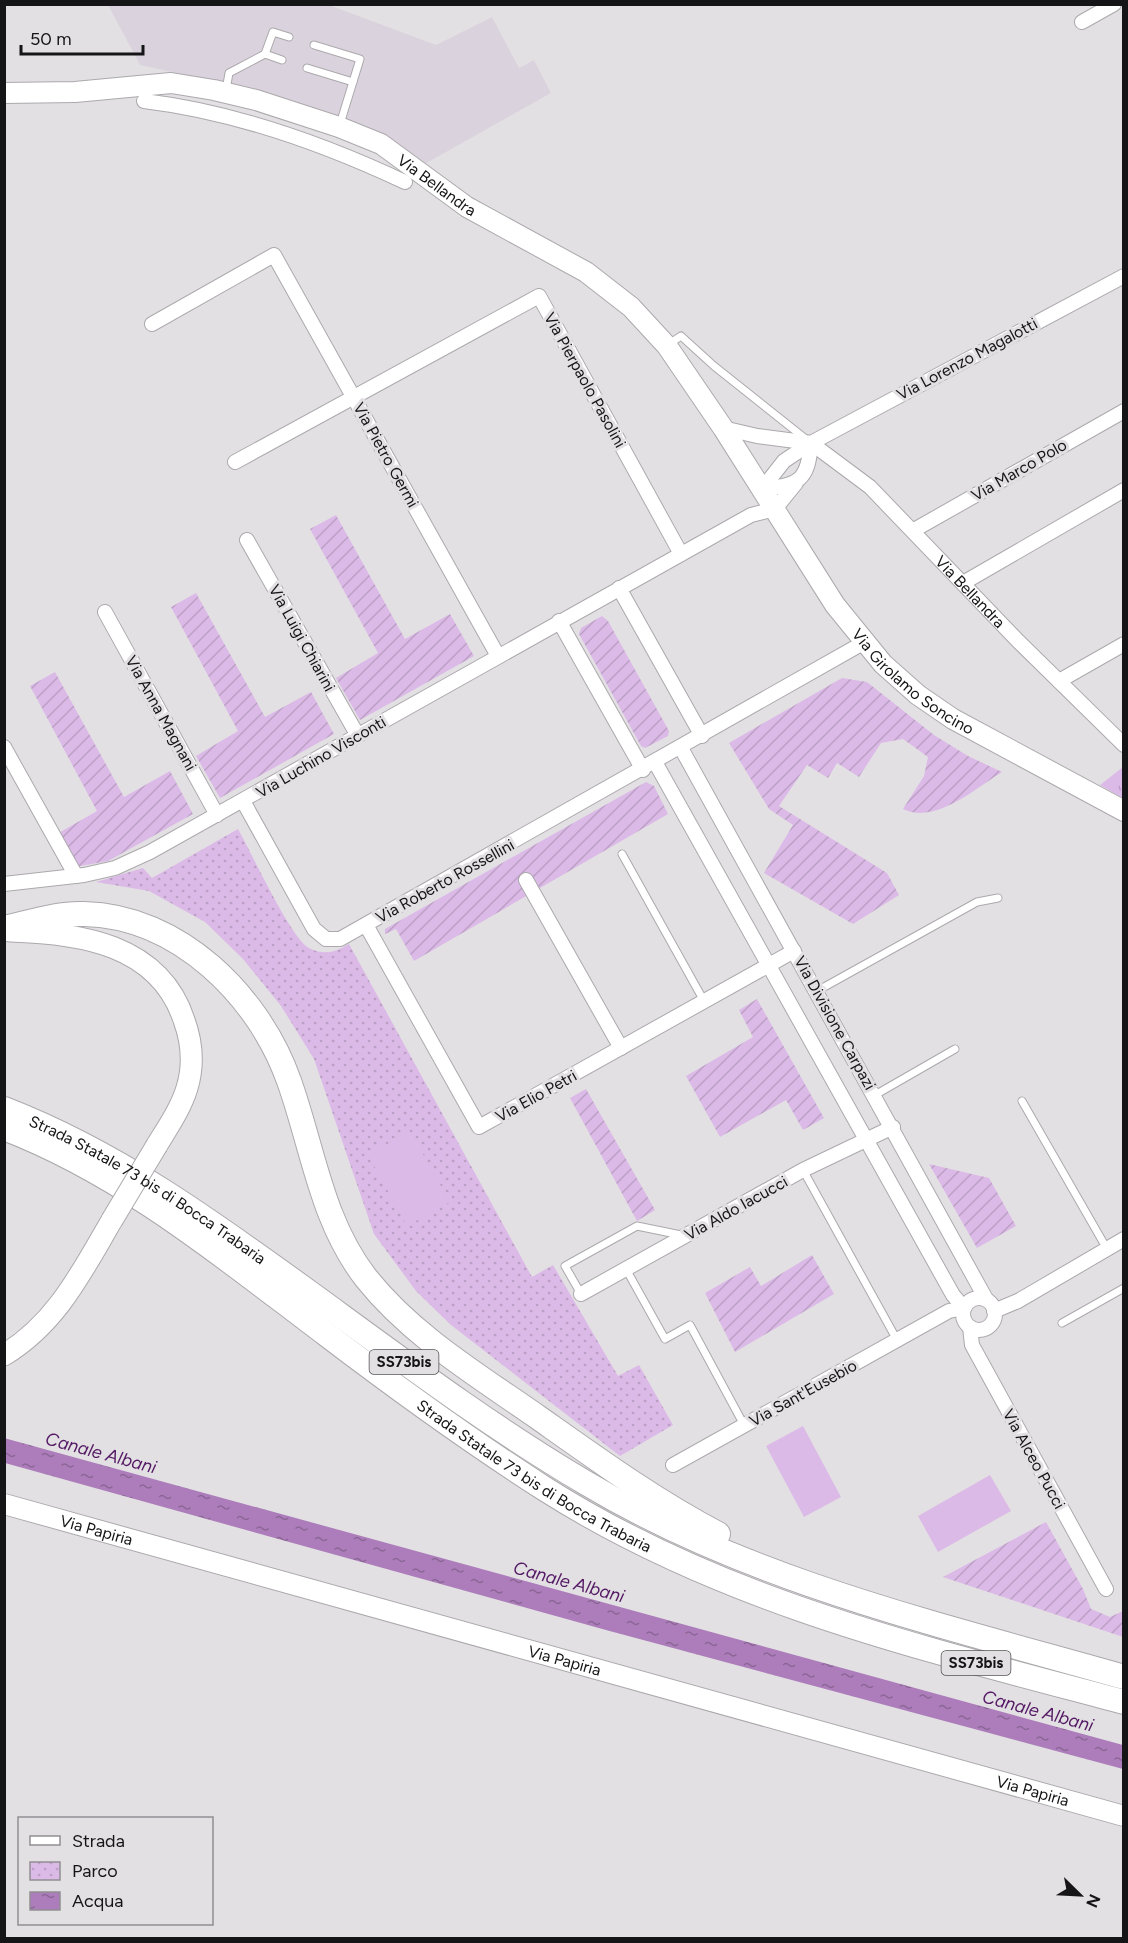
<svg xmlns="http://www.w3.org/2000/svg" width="1128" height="1943" viewBox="0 0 1128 1943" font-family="Figtree,sans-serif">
  <defs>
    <pattern id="grass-tufts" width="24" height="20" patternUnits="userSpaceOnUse" patternTransform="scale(1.5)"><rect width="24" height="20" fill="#dcbae7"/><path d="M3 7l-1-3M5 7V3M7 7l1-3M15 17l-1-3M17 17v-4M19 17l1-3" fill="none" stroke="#bc9fc5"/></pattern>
    <pattern id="park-dots" width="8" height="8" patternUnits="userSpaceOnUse" patternTransform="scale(1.5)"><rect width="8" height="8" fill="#dcbae7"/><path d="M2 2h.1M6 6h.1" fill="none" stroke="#bc9fc5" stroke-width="1.8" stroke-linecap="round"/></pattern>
    <pattern id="garden-furrows" width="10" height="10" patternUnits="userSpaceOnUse" patternTransform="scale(1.5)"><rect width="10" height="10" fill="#dcbae7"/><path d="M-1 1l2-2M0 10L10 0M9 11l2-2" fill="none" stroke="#bc9fc5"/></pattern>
    <pattern id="water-ripples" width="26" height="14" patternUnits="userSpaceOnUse" patternTransform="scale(1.5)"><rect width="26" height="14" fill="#ac7dba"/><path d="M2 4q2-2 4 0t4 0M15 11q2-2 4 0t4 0" fill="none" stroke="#8b6596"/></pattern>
  </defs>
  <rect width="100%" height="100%" fill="#e3e0e4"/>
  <!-- built -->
  <path fill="#dad2dc" d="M108 5H329L436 45 492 17 519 68 534 60 551 93 423 165 212 81 140 65Z"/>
  <!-- grass -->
  <path fill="url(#grass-tufts)" d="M1123 767V798L1100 785Z"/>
  <!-- park -->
  <path fill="url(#park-dots)" d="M238 829C251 852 291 939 309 948 324 956 336 952 349 944L532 1277 553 1265 618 1376 639 1365 673 1425 620 1456 451 1325 416 1291 374 1234 314 1059 281 1006 243 959 205 922 149 891 96 882 143 868 152 878Z"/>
  <!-- garden -->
  <g fill="url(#garden-furrows)">
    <path d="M336 515 405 639 450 614 474 656 360 720 336 678 378 653 310 529Z"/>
    <path d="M196 593 265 717 311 692 334 734 220 798 196 756 238 731 171 607Z"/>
    <path d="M602 616 608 621 669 731 668 736 645 748 641 746 579 634 581 628Z"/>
    <path d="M55 672 124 797 170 771 193 814 108 861 75 867 57 834 97 811 30 686Z"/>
    <path d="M842 678 867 682 934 735 968 756 1002 772C976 788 935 825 903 809L924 776 928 757 903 739 881 743 859 777 837 763 828 778 807 765 779 806 887 873 899 895 853 924 764 873 793 825 769 809 729 743Z"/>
    <path d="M646 782 654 786 668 814 414 961 396 929 385 934V929Z"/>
    <path d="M757 999 824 1118 803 1130 786 1100 720 1137 686 1076 753 1037 739 1010Z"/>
    <path d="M586 1089 655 1210 637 1221 570 1098Z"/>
    <path d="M929 1164 989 1178 1016 1226 977 1248Z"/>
    <path d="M812 1255 834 1294 735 1352 705 1293 750 1267 761 1286Z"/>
    <path d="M1046 1522 1083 1589 1091 1609 1110 1617 1123 1611V1637L943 1577Z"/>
  </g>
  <!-- pitch -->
  <g fill="#dcbae7">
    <path d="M410 1131 450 1202 407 1226 368 1155Z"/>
    <path d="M803 1426 841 1497 804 1517 766 1446Z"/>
    <path d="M990 1475 1011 1511 938 1552 918 1516Z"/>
  </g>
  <!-- water -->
  <path fill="url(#water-ripples)" d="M4 1438 1123 1745V1769L606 1630 5 1463Z"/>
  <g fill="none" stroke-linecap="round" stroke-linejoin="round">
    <!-- lane casing -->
    <g stroke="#aca9ad" stroke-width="9">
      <g id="lane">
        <path d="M314 45 360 59 340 124"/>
        <path d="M265 54 282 60"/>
        <path d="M307 68 353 82"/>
        <path d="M226 90 229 73 265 54 273 32 289 37"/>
        <path d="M669 344 681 336 714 366 807 440"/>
        <path d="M622 854 704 1001"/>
        <path d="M817 991 977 902 998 898"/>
        <path d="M875 1095 955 1049"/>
        <path d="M1022 1101 1107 1249"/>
        <path d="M803 1170 897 1340"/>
        <path d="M626 1269 665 1339 690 1325 744 1425"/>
        <path d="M581 1294 565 1266 637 1226 681 1235"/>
        <path d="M1062 1323 1124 1288"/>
      </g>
    </g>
    <!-- street casing -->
    <g stroke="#aca9ad" stroke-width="16">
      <g id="street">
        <path d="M1082 22 1114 4"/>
        <path d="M144 101C235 112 322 143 405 182"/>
        <path d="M152 324 274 255 498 656"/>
        <path id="s1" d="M723 428 757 436 811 443 870 487 1018 641 1124 745"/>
        <path d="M235 462 539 296 681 554"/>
        <path d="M762 489 784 461 811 443 1124 276"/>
        <path d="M762 489C799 485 808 481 811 443"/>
        <path d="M914 530 1124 411"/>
        <path d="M247 540 358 736"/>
        <path d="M963 583 1124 490"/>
        <path d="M619 588 702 736"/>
        <path d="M105 612 217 815"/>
        <path d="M559 621 643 770"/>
        <path d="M1059 681 1124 644"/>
        <path d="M4 747 76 876"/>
        <path d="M681 748 986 1299"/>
        <path d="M655 762 953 1295 964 1308"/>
        <path d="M243 801 314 929 326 939H340L863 643"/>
        <path d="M526 880 621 1048"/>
        <path d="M4 884 84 875 115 868 150 852 751 515 775 509 796 483"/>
        <path d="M366 925 479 1127 794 951"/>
        <path d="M581 1294 803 1170 893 1127"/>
        <circle cx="979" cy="1314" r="16"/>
        <path d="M994 1311 1018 1301 1124 1239"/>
        <path d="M970 1327 972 1345 1106 1589"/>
        <path d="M673 1465 949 1311 964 1308"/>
      </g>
    </g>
    <!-- secondary casing -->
    <g stroke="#aca9ad" stroke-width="22">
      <g id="secondary">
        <path id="s2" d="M4 93 75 92 171 83 214 90 256 100 339 127 381 144 467 207 586 272 631 307 667 346 723 428 835 605 883 664 918 695 953 719 1124 811"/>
        <path id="s3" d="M4 1504 1124 1816"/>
      </g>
    </g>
    <!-- primary casing -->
    <g stroke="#aca9ad" stroke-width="23">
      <g id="primary">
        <path d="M10 931C80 933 159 944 184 1020 192 1042 194 1065 187 1088 181 1108 168 1127 157 1145"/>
        <path d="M4 1355C57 1323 82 1271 112 1220"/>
      </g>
    </g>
    <!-- highway casing -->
    <g stroke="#aca9ad" stroke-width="26">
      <g id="highway">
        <path d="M4 928C31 922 57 913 84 914 179 916 259 996 289 1081 313 1148 321 1220 366 1278 412 1336 479 1376 539 1418 597 1459 655 1501 718 1534"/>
        <path id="s4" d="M4 1109C118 1153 216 1225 314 1296 403 1361 491 1427 586 1483 750 1581 941 1625 1124 1677"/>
        <path id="s5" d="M4 1128C124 1174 225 1258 326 1334 397 1388 470 1441 545 1489 723 1602 922 1648 1124 1702"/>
      </g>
    </g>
    <!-- lane -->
    <use href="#lane" stroke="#fff" stroke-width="7"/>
    <!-- street -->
    <use href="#street" stroke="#fff" stroke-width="14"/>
    <!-- secondary -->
    <use href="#secondary" stroke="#fff" stroke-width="20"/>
    <!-- primary -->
    <use href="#primary" stroke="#fff" stroke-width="21"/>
    <!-- highway -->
    <use href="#highway" stroke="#fff" stroke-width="24"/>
    <!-- primary-bridge casing -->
    <g stroke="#aca9ad" stroke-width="23" stroke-linecap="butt">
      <path id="primary-bridge" d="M112 1220 157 1145"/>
    </g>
    <!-- primary-bridge -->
    <use href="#primary-bridge" stroke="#fff" stroke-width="21"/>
  </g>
  <g text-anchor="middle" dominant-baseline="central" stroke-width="6" stroke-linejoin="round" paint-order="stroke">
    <!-- shield labels -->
    <g fill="#e3e0e4" stroke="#535154" stroke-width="1.5">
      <rect x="369.5" y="1350" width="69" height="24" rx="4.5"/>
      <rect x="941.5" y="1651" width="69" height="24" rx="4.5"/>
    </g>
    <g font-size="15" font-weight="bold" fill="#151416">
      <text x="404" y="1362">SS73bis</text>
      <text x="976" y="1663">SS73bis</text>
    </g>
    <!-- street labels -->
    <g font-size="16" fill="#151416" stroke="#e3e0e4">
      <text stroke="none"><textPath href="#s2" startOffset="456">Via Bellandra</textPath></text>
      <text transform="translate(967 359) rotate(-28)">Via Lorenzo Magalotti</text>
      <text transform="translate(585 380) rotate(61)">Via Pierpaolo Pasolini</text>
      <text transform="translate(386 455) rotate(61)">Via Pietro Germi</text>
      <text transform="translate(1019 470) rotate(-30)">Via Marco Polo</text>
      <text stroke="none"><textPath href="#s1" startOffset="308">Via Bellandra</textPath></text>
      <text transform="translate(302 638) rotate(61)">Via Luigi Chiarini</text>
      <text stroke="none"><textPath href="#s2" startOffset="1158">Via Girolamo Soncino</textPath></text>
      <text transform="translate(161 713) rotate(61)">Via Anna Magnani</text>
      <text transform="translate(321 757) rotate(-30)">Via Luchino Visconti</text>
      <text transform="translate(445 881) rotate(-29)">Via Roberto Rossellini</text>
      <text transform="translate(835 1023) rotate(61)">Via Divisione Carpazi</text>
      <text transform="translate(536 1096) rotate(-29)">Via Elio Petri</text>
      <text stroke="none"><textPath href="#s4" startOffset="165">Strada Statale 73 bis di Bocca Trabaria</textPath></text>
      <text transform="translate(736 1208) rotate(-29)">Via Aldo Iacucci</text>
      <text transform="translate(803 1393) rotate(-29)">Via Sant'Eusebio</text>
      <text transform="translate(1034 1459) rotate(61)">Via Alceo Pucci</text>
      <text stroke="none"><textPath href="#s5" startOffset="636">Strada Statale 73 bis di Bocca Trabaria</textPath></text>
      <text stroke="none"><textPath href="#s3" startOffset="96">Via Papiria</textPath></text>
      <text stroke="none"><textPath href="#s3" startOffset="582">Via Papiria</textPath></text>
      <text stroke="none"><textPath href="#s3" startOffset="1068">Via Papiria</textPath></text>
    </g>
    <!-- water labels -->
    <g font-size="18" font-style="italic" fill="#551b65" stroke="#e3e0e4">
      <text transform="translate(101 1453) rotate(15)">Canale Albani</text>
      <text transform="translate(569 1582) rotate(15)">Canale Albani</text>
      <text transform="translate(1038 1711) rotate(15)">Canale Albani</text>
    </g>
  </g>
  <!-- border -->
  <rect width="1128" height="1943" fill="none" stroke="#151416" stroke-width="12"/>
  <!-- legend -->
  <rect x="18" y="1817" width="195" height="108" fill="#e3e0e4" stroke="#918e92" stroke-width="1.5"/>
  <rect x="30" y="1836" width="30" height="9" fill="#ffffff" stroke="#918e92" stroke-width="1.5"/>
  <text x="72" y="1847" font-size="18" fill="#151416">Strada</text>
  <rect x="30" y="1862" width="30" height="18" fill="url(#park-dots)" stroke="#918e92" stroke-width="1.5"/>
  <text x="72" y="1877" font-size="18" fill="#151416">Parco</text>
  <rect x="30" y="1892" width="30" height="18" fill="url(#water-ripples)" stroke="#918e92" stroke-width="1.5"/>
  <text x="72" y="1907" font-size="18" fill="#151416">Acqua</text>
  <!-- north arrow -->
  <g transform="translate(1080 1895) rotate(114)" stroke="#e3e0e4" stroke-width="4.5" paint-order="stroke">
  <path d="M0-4.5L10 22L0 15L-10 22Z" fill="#151416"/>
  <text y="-9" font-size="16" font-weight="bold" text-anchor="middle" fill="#151416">N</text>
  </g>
  <!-- scale -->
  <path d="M21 45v9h122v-9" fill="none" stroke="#151416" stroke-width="3"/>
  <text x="30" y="45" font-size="18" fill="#151416" stroke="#e3e0e4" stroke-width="4.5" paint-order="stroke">50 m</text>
</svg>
